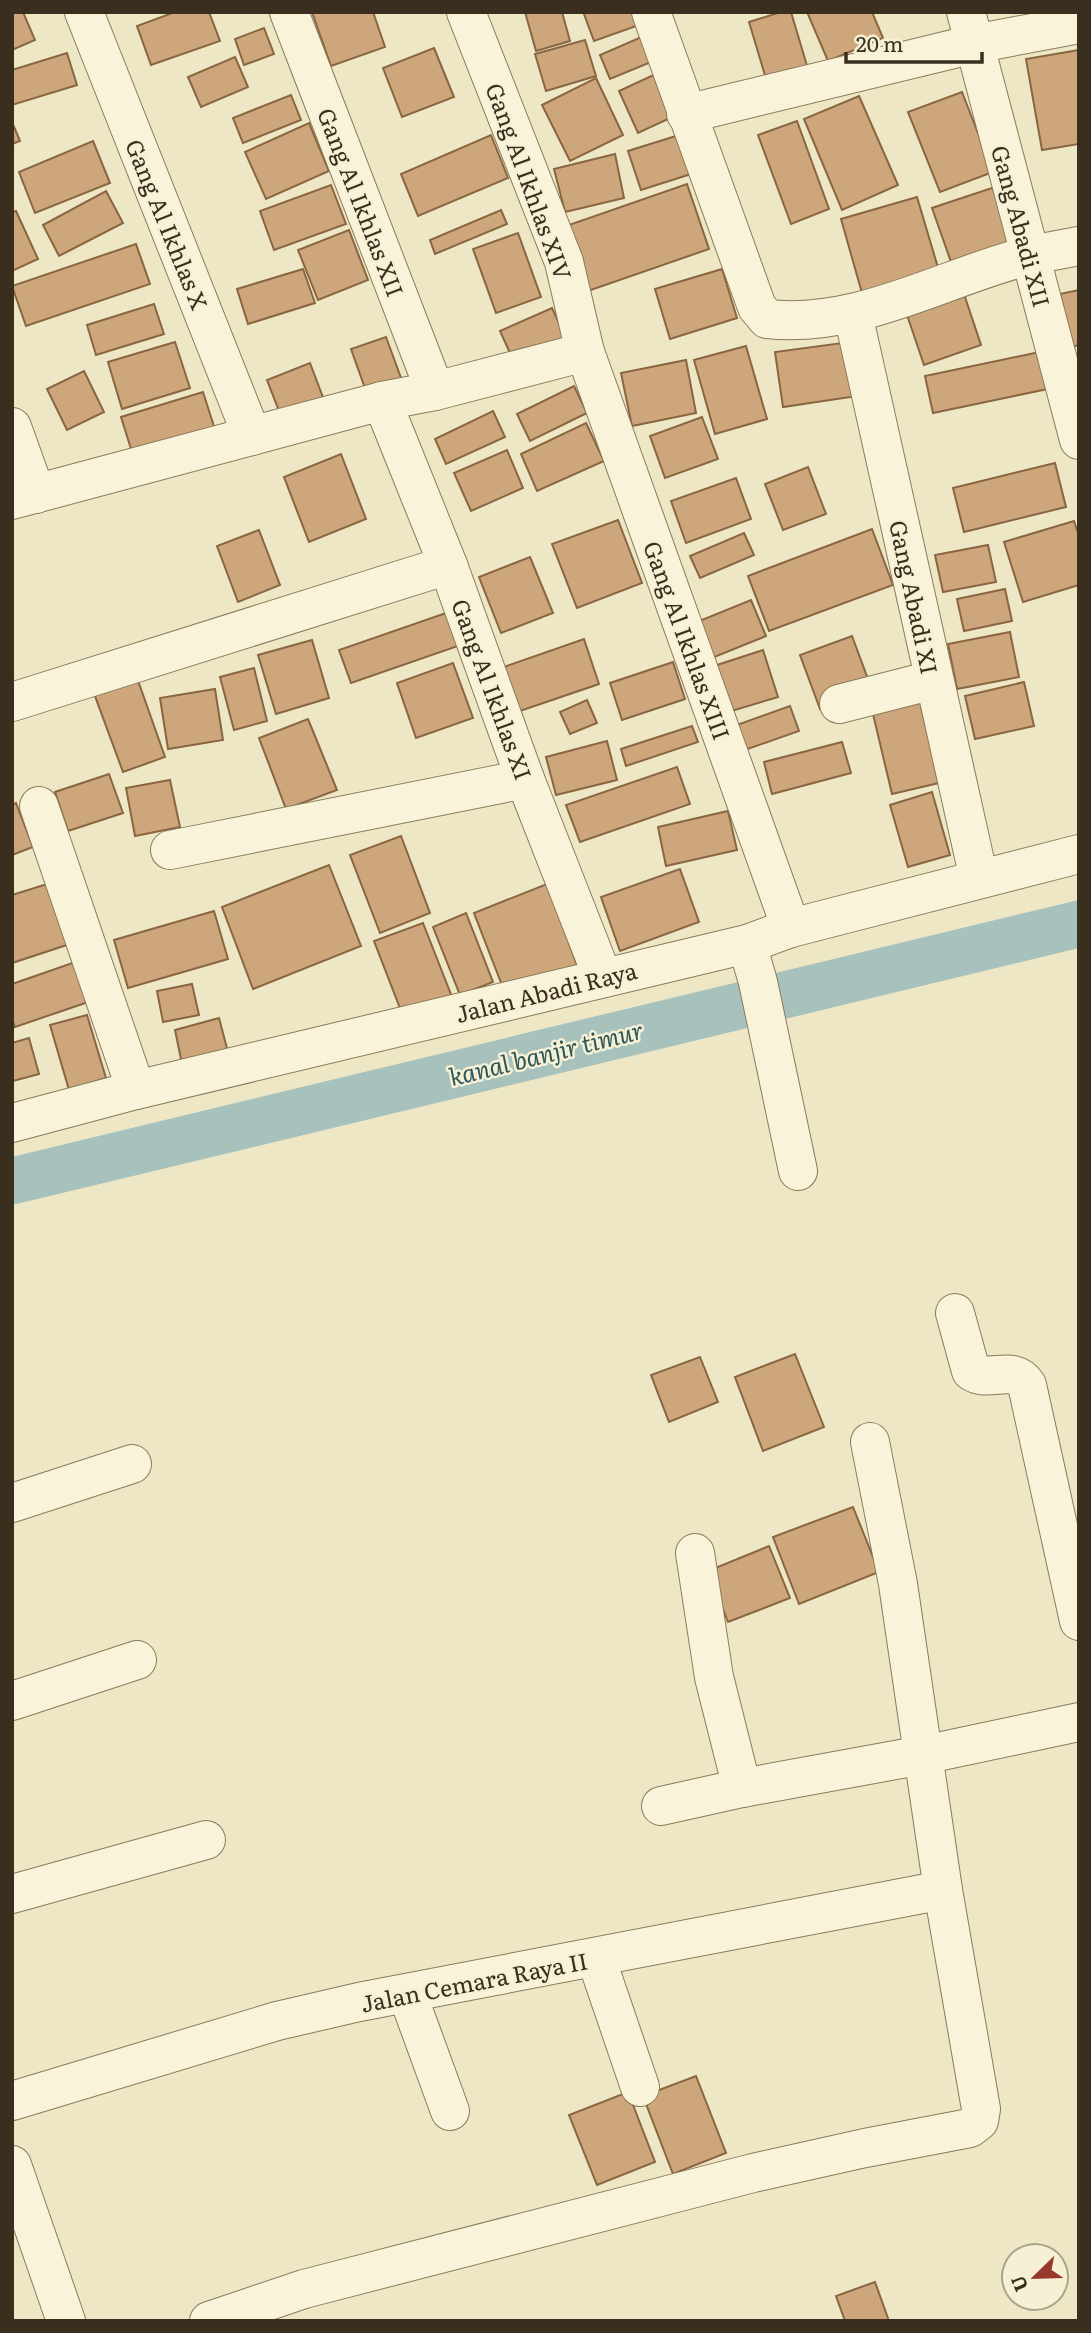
<svg xmlns="http://www.w3.org/2000/svg" width="1091" height="2333" viewBox="0 0 1091 2333" font-family="Literata,serif">
  <rect width="100%" height="100%" fill="#eee7c5"/>
  <g fill="none" stroke-linecap="round" stroke-linejoin="round">
    <!-- canal -->
    <path stroke="#a7c2bd" stroke-width="47" d="M12 1181 1079 924"/>
  </g>
  <!-- building -->
  <g fill="#cda77b" stroke="#896641" stroke-width="2">
    <path d="M12 12H23L35 40 12 50Z"/>
    <path d="M175 12H209L220 41 151 65 137 26Z"/>
    <path d="M312 12H373L385 47 331 66Z"/>
    <path d="M525 12H562L570 41 536 51Z"/>
    <path d="M589 12H637L642 24 594 41 584 14Z"/>
    <path d="M781 12H791L808 69 767 82 749 22Z"/>
    <path d="M807 12H872L883 38 828 61Z"/>
    <path d="M264 28 274 54 244 65 235 39Z"/>
    <path d="M646 35 656 60 610 79 600 55Z"/>
    <path d="M585 40 596 76 546 91 535 54Z"/>
    <path d="M434 48 454 97 402 117 383 68Z"/>
    <path d="M1079 50V144L1042 150 1026 59Z"/>
    <path d="M67 53 77 85 12 105V70Z"/>
    <path d="M235 57 248 87 201 107 188 77Z"/>
    <path d="M662 71 681 113 638 133 619 91Z"/>
    <path d="M596 78 623 135 570 161 542 105Z"/>
    <path d="M962 92 993 172 940 192 908 112Z"/>
    <path d="M291 95 301 120 243 143 233 118Z"/>
    <path d="M859 96 898 185 842 210 804 119Z"/>
    <path d="M797 121 829 209 791 224 758 135Z"/>
    <path d="M12 122 20 141 12 144Z"/>
    <path d="M309 123 329 171 266 199 245 152Z"/>
    <path d="M491 135 508 178 418 216 401 174Z"/>
    <path d="M679 135 691 174 641 190 628 151Z"/>
    <path d="M93 141 110 183 35 213 19 172Z"/>
    <path d="M615 154 624 198 565 212 554 169Z"/>
    <path d="M687 184 709 249 585 292 563 227Z"/>
    <path d="M331 185 346 224 274 250 260 211Z"/>
    <path d="M995 187 1019 258 957 279 932 208Z"/>
    <path d="M106 191 123 223 59 256 43 225Z"/>
    <path d="M917 197 939 271 862 293 841 219Z"/>
    <path d="M501 210 507 224 435 254 430 240Z"/>
    <path d="M16 211 38 259 12 271V212Z"/>
    <path d="M349 230 368 280 318 300 298 250Z"/>
    <path d="M518 233 541 297 496 313 473 249Z"/>
    <path d="M136 244 150 284 26 326 12 286Z"/>
    <path d="M303 269 315 303 248 324 237 289Z"/>
    <path d="M722 269 737 318 670 339 655 289Z"/>
    <path d="M1079 290V345L1072 347 1060 294Z"/>
    <path d="M963 291 981 345 924 365 905 309Z"/>
    <path d="M154 304 164 334 96 355 87 325Z"/>
    <path d="M552 308 567 340 515 364 500 331Z"/>
    <path d="M386 337 401 378 366 391 351 349Z"/>
    <path d="M857 341 864 395 783 407 775 352Z"/>
    <path d="M175 342 190 388 122 409 108 362Z"/>
    <path d="M746 346 767 419 715 434 694 360Z"/>
    <path d="M1054 349 1062 386 933 413 925 376Z"/>
    <path d="M686 360 696 413 632 426 621 373Z"/>
    <path d="M310 363 324 400 281 416 267 380Z"/>
    <path d="M84 371 104 412 67 430 47 389Z"/>
    <path d="M574 386 587 413 530 441 517 414Z"/>
    <path d="M203 392 218 439 136 465 121 417Z"/>
    <path d="M493 411 505 437 446 464 435 439Z"/>
    <path d="M702 417 718 459 665 478 650 436Z"/>
    <path d="M586 423 604 461 537 491 521 454Z"/>
    <path d="M507 450 523 488 471 511 454 473Z"/>
    <path d="M341 454 366 519 309 542 284 477Z"/>
    <path d="M1055 463 1066 507 964 532 953 488Z"/>
    <path d="M808 467 826 514 783 530 765 484Z"/>
    <path d="M736 478 751 519 686 543 671 501Z"/>
    <path d="M618 520 642 583 577 608 552 544Z"/>
    <path d="M1074 521 1079 536V585L1023 602 1004 542Z"/>
    <path d="M872 529 893 585 769 631 748 576Z"/>
    <path d="M259 530 280 585 238 602 217 546Z"/>
    <path d="M744 533 754 555 700 578 690 556Z"/>
    <path d="M988 545 996 582 943 592 935 555Z"/>
    <path d="M530 557 553 613 501 633 479 577Z"/>
    <path d="M1005 589 1012 621 964 631 957 599Z"/>
    <path d="M751 600 766 636 702 662 687 626Z"/>
    <path d="M446 613 458 646 351 683 339 650Z"/>
    <path d="M1010 632 1019 677 957 689 948 644Z"/>
    <path d="M852 636 872 690 820 709 800 655Z"/>
    <path d="M584 639 599 684 517 712 501 668Z"/>
    <path d="M312 640 329 698 276 714 258 655Z"/>
    <path d="M763 650 778 697 728 712 714 666Z"/>
    <path d="M673 662 685 699 622 720 610 683Z"/>
    <path d="M453 663 473 718 416 738 397 683Z"/>
    <path d="M254 668 267 721 234 730 220 677Z"/>
    <path d="M135 672 165 757 123 772 92 688Z"/>
    <path d="M1024 682 1034 726 975 739 965 696Z"/>
    <path d="M215 689 223 740 168 749 160 698Z"/>
    <path d="M587 700 597 723 570 734 560 712Z"/>
    <path d="M920 702 939 783 892 794 873 714Z"/>
    <path d="M790 706 799 731 739 752 731 727Z"/>
    <path d="M308 719 337 790 286 809 259 738Z"/>
    <path d="M692 726 698 742 626 766 621 749Z"/>
    <path d="M607 741 617 780 556 795 546 757Z"/>
    <path d="M842 742 851 773 772 794 764 762Z"/>
    <path d="M677 767 690 804 580 842 566 805Z"/>
    <path d="M109 774 123 813 68 831 55 792Z"/>
    <path d="M170 780 180 827 135 836 126 788Z"/>
    <path d="M932 792 950 855 908 867 890 805Z"/>
    <path d="M16 803 33 847 12 855V805Z"/>
    <path d="M728 811 737 850 666 866 658 827Z"/>
    <path d="M401 836 430 913 380 933 350 855Z"/>
    <path d="M329 865 361 946 253 989 222 907Z"/>
    <path d="M680 869 699 922 620 951 601 897Z"/>
    <path d="M63 879 82 940 12 963V895Z"/>
    <path d="M547 884 577 965 505 993 474 913Z"/>
    <path d="M214 911 228 959 128 988 114 940Z"/>
    <path d="M466 913 493 982 460 995 433 927Z"/>
    <path d="M423 923 452 997 403 1016 374 941Z"/>
    <path d="M84 959 97 999 15 1027 12 1019V984Z"/>
    <path d="M192 984 199 1015 163 1022 157 991Z"/>
    <path d="M87 1015 106 1078 69 1090 50 1025Z"/>
    <path d="M219 1018 228 1052 182 1064 175 1030Z"/>
    <path d="M29 1038 39 1074 13 1081 12 1043Z"/>
    <path d="M795 1354 824 1427 763 1451 735 1377Z"/>
    <path d="M700 1357 718 1402 669 1422 651 1375Z"/>
    <path d="M853 1507 879 1572 799 1604 773 1537Z"/>
    <path d="M769 1546 790 1598 728 1622 708 1571Z"/>
    <path d="M696 2076 726 2153 673 2174 643 2096Z"/>
    <path d="M628 2092 655 2162 597 2185 569 2115Z"/>
    <path d="M875 2282 889 2321H845L836 2296Z"/>
  </g>
  <g fill="none" stroke-linecap="round" stroke-linejoin="round">
    <!-- street casing -->
    <g stroke="#8a7a5b" stroke-width="40">
      <g id="street">
        <path d="M84 12 252 436"/>
        <path d="M289 12 435 391"/>
        <path d="M466 12 564 262 585 352 791 928"/>
        <path d="M651 12 757 307 767 319C860 329 943 277 1031 255 1047 252 1063 249 1079 246"/>
        <path d="M966 12 1079 440"/>
        <path d="M686 114 974 44 1079 24"/>
        <path d="M853 314 979 879"/>
        <path d="M382 401 448 565 525 779 603 978"/>
        <path d="M12 427 36 494"/>
        <path d="M12 500 382 401 435 391 585 352"/>
        <path d="M12 702 448 565"/>
        <path d="M839 704 933 680"/>
        <path d="M39 806 136 1090"/>
        <path d="M170 850 525 779"/>
        <path d="M747 944 758 982 798 1171"/>
        <path d="M12 1123 136 1090 747 944 791 928 1079 854"/>
        <path d="M955 1313 971 1371C989 1384 1013 1363 1027 1385L1079 1621"/>
        <path d="M12 1503 132 1464"/>
        <path d="M695 1553 714 1677 742 1788"/>
        <path d="M12 1701 137 1660"/>
        <path d="M661 1806 742 1788 923 1755 1079 1722"/>
        <path d="M12 1894 206 1840"/>
        <path d="M596 1958 640 2087"/>
        <path d="M407 1993 450 2111"/>
        <path d="M12 2101 277 2021 359 2002 943 1890"/>
        <path d="M12 2165 66 2321"/>
        <path d="M209 2321 304 2289 753 2173 865 2148 970 2128 979 2121 981 2109 943 1890 898 1584 870 1442"/>
      </g>
    </g>
    <!-- street -->
    <use href="#street" stroke="#f9f3d9" stroke-width="38"/>
  </g>
  <g text-anchor="middle" dominant-baseline="central" stroke-width="5" stroke-linejoin="round" paint-order="stroke">
    <!-- street labels -->
    <g font-size="23" fill="#3a2f1f" stroke="#f6f0d5">
      <text transform="translate(530 181) rotate(70)">Gang Al Ikhlas XIV</text>
      <text transform="translate(362 202) rotate(69)">Gang Al Ikhlas XII</text>
      <text transform="translate(168 224) rotate(68)">Gang Al Ikhlas X</text>
      <text transform="translate(1022 226) rotate(75)">Gang Abadi XII</text>
      <text transform="translate(915 597) rotate(78)">Gang Abadi XI</text>
      <text transform="translate(688 640) rotate(70)">Gang Al Ikhlas XIII</text>
      <text transform="translate(493 689) rotate(70)">Gang Al Ikhlas XI</text>
      <text transform="translate(546 991) rotate(-14)">Jalan Abadi Raya</text>
      <text transform="translate(474 1981) rotate(-11)">Jalan Cemara Raya II</text>
    </g>
    <!-- water labels -->
    <g font-size="24" font-style="italic" fill="#2e575a" stroke="#f6f0d5">
      <text transform="translate(546 1052) rotate(-14)">kanal banjir timur</text>
    </g>
  </g>
  <!-- border -->
  <rect width="1091" height="2333" fill="none" stroke="#3a2f1f" stroke-width="28"/>
  <!-- north arrow -->
  <g transform="translate(1035 2277) rotate(247)"><circle r="33" fill="#f6f0d5" stroke="#aba38c" stroke-width="2"/>
  <path d="M0-5L12 26L0 18L-12 26Z" fill="#99372b"/>
  <text y="-10" font-size="19" font-weight="bold" text-anchor="middle" fill="#3a2f1f">U</text>
  </g>
  <!-- scale -->
  <path d="M846 52v10h136v-10" fill="none" stroke="#3a2f1f" stroke-width="3.5"/>
  <text x="856" y="52" font-size="21" fill="#3a2f1f" stroke="#f6f0d5" stroke-width="5" paint-order="stroke">20 m</text>
</svg>
